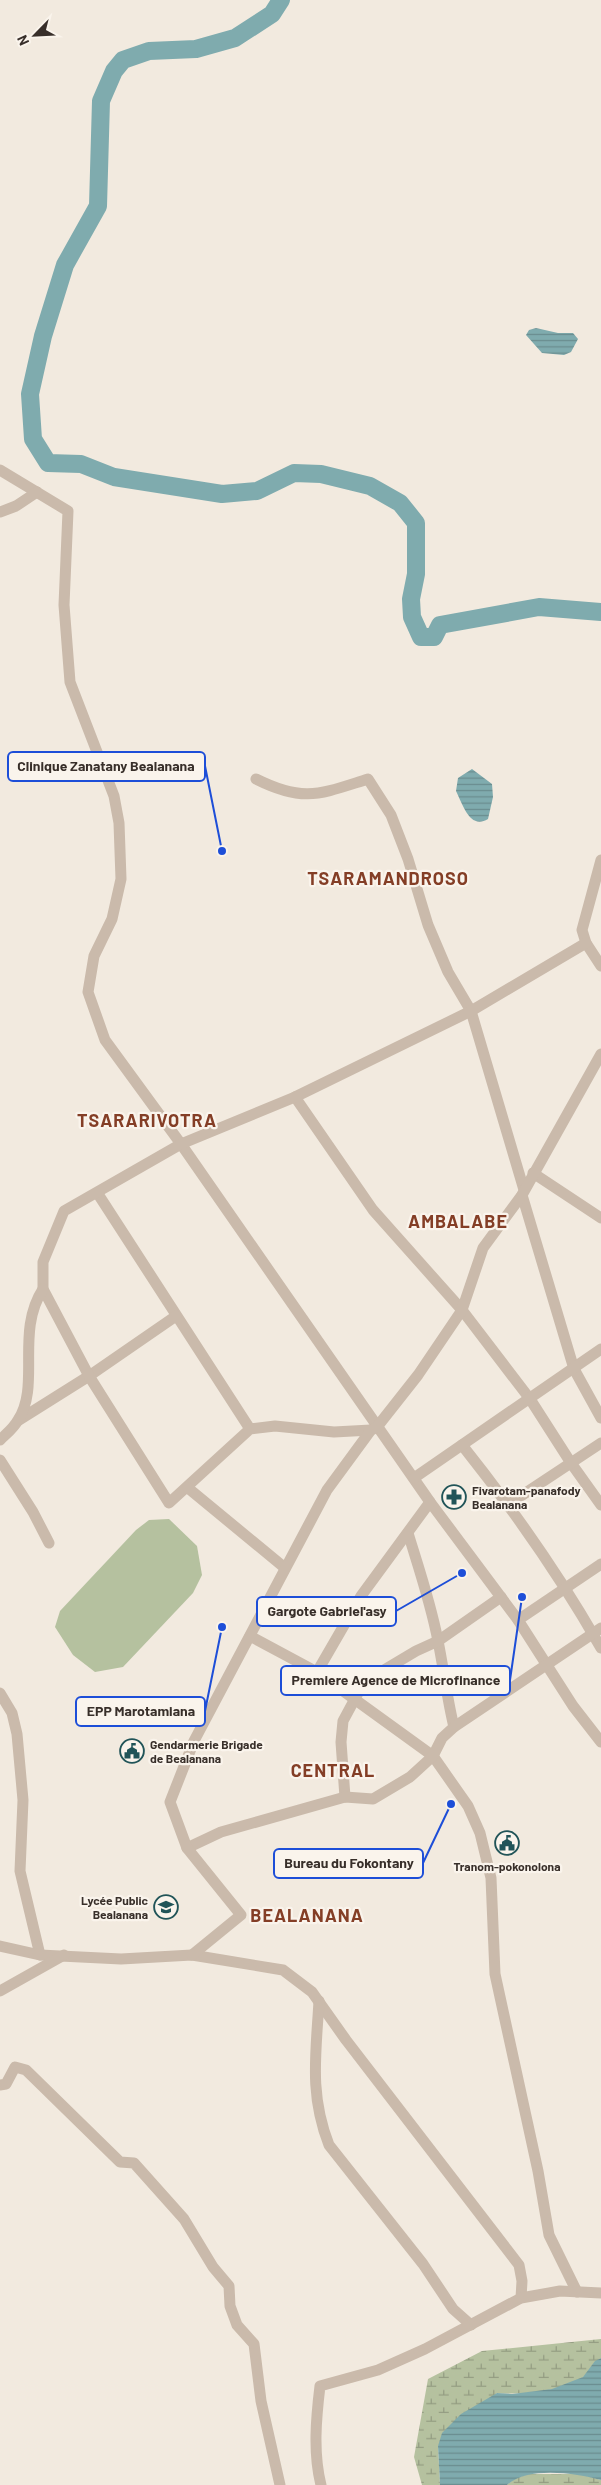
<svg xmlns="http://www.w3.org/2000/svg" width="601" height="2485" viewBox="0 0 601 2485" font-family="Barlow,sans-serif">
  <defs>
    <pattern id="wetland-marsh" width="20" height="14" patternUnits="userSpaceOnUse" patternTransform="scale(1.25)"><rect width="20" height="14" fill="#b5c19f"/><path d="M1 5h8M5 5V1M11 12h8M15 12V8" fill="none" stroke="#949d82"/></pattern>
    <pattern id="water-rules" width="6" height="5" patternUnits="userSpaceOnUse" patternTransform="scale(1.25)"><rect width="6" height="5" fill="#7fabae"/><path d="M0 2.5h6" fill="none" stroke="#698c8e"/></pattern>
  </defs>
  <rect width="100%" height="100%" fill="#f2eadf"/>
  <!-- wetland -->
  <g fill="url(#wetland-marsh)">
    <path d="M601 2339V2358C592 2363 590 2373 582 2378 559 2392 523 2395 497 2393L438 2446 440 2485H422L414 2457 428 2379 482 2351Z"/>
    <path d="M529 2474H580L601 2480V2485H507L515 2478Z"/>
  </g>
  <!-- garden -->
  <path fill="#b5c19f" d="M169 1519 197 1546 202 1575 193 1593 123 1667 95 1672 73 1655 55 1627 60 1611 136 1530 149 1520Z"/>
  <!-- water -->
  <g fill="url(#water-rules)">
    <path d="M536 328 558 333H573L578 339 571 352 564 355 542 353 526 335 529 330Z"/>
    <path d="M472 769 492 784 493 797 488 819C470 830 463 805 456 791L458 778Z"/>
    <path d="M601 2358V2480C575 2473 528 2466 507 2485H440L438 2446 442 2433 461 2414 497 2393 512 2394 552 2389 583 2377 595 2361Z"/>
  </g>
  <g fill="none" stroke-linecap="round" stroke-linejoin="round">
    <!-- river -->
    <path stroke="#7fabae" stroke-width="18" d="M281 0 272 14 235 38 196 49 149 51 123 60 114 71 101 101 98 206 65 265 43 336 30 394 33 439 48 463 81 464 114 477 222 494 257 491 294 473 321 474 370 486 400 503 416 523V574L411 599 412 617 421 637H434L440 625 539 607 601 612"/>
    <!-- minor -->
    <g stroke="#cabaab" stroke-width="11">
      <path d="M0 470 68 511 64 605 70 682 114 796 119 823 121 879 112 919 94 956 88 992 105 1040 181 1144 430 1502 518 1620 573 1706 601 1742"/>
      <path d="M0 512 16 506 37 492"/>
      <path d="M256 779C304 803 320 794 368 779L391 815 408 859 428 925 448 972 471 1011 524 1190"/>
      <path d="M601 860 582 930 586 943 601 966"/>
      <path d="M295 1097 373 1210 462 1310 530 1399 571 1463 601 1505"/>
      <path d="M533 1173 601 1218"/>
      <path d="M98 1194 250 1429"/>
      <path d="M522 1195 574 1369 601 1418"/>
      <path d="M19 1420 89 1376 176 1316"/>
      <path d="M371 1430 334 1432 275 1426 250 1429 169 1503 89 1376 43 1289V1262L64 1211 181 1144 295 1097 471 1011 586 943"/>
      <path d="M0 1440C6 1434 14 1428 18 1420 41 1385 15 1332 43 1289"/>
      <path d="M462 1445C513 1509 560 1576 601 1648"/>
      <path d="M0 1460 33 1512 49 1543"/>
      <path d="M414 1478 601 1349"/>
      <path d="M188 1488 285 1568"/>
      <path d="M509 1504 601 1443"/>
      <path d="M408 1533C419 1569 431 1604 438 1641 444 1670 447 1699 454 1727"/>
      <path d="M518 1620 601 1564"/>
      <path d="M250 1636 317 1672 433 1756 468 1806 480 1833 491 1878 495 1974 538 2171 549 2235 577 2292"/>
      <path d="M317 1672 361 1596 430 1502"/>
      <path d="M0 1693 12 1713 17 1734 23 1800 20 1871 40 1955"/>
      <path d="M345 1797 341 1742 343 1721 364 1682 416 1651 438 1641 501 1597"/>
      <path d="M187 1848 221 1832 345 1797 373 1799 410 1777 433 1756 442 1738 454 1727 601 1628"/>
      <path d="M0 1946 40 1955 121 1959 192 1955 283 1970 312 1992 346 2040 519 2265 522 2281 521 2298"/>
      <path d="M192 1955 241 1915 187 1848 170 1802 194 1741 327 1490 371 1430 377 1427 418 1375 462 1310 483 1248 522 1195 601 1054"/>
      <path d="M0 1991 64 1955"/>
      <path d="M319 2001C316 2054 309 2094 329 2145L423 2264 453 2309 471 2325"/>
      <path d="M0 2085 6 2084 15 2067 26 2070 120 2162 134 2163 184 2219 213 2267 229 2286 230 2306 237 2325 254 2344 261 2401 280 2485"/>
      <path d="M321 2485C313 2453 316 2419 320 2386L378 2370 425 2349 521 2298 560 2291 601 2293"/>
    </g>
  </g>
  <!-- icons -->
  <defs>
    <g id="pharmacy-ring" transform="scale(1.25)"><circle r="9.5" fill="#faf4ec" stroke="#215458" stroke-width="1.5"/><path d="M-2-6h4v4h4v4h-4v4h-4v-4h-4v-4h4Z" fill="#215458"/></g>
    <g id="civic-ring" transform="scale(1.25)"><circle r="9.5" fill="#faf4ec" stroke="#215458" stroke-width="1.5"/><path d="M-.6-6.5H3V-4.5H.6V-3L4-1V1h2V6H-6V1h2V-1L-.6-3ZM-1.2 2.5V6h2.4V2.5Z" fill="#215458"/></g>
    <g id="school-ring" transform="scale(1.25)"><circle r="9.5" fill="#faf4ec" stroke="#215458" stroke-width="1.5"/><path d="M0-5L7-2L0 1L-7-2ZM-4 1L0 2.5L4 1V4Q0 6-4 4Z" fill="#215458"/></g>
  </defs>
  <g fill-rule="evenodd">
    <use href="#pharmacy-ring" x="454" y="1497"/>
    <use href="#civic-ring" x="132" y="1751"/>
    <use href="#civic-ring" x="507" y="1843"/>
    <use href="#school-ring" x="166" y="1907"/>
  </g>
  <g text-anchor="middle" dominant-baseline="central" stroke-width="4.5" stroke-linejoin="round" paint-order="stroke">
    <!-- poi labels -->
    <g font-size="12" font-weight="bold" fill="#382f2a" stroke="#faf4ec" text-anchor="start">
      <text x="472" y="1490">Fivarotam-panafody<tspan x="472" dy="14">Bealanana</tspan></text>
      <text x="150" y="1744">Gendarmerie Brigade<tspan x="150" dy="14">de Bealanana</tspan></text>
      <text x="507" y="1866" text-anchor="middle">Tranom-pokonolona</text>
      <text x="148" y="1900" text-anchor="end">Lycée Public<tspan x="148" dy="14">Bealanana</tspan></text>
    </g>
    <!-- district labels -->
    <g font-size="18" font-weight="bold" letter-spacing="1" fill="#843e26" stroke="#faf4ec">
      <text x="388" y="878">TSARAMANDROSO</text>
      <text x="147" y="1120">TSARARIVOTRA</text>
      <text x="458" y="1221">AMBALABE</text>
      <text x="333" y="1770">CENTRAL</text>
      <text x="307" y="1915">BEALANANA</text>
    </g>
  </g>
  <!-- callouts -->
  <path fill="none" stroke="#1d4ed8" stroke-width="2" d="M222 851L205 766M462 1573L396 1611M522 1597L510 1680M222 1627L205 1711M451 1804L423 1863"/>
  <g fill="#1d4ed8" stroke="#faf4ec" stroke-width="2">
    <circle cx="222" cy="851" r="5"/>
    <circle cx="462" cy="1573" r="5"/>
    <circle cx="522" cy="1597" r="5"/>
    <circle cx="222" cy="1627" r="5"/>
    <circle cx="451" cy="1804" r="5"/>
  </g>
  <g fill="#faf4ec" stroke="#1d4ed8" stroke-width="2">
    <rect x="8" y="752" width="197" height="29" rx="5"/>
    <rect x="257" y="1597" width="139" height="29" rx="5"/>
    <rect x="281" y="1666" width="229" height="29" rx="5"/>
    <rect x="76" y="1697" width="129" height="29" rx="5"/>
    <rect x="274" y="1849" width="149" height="29" rx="5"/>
  </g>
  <g font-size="14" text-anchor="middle" font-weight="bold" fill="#382f2a">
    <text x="106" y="771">Clinique Zanatany Bealanana</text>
    <text x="327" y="1616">Gargote Gabriel'asy</text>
    <text x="396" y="1685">Premiere Agence de Microfinance</text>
    <text x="141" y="1716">EPP Marotamiana</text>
    <text x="349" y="1868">Bureau du Fokontany</text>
  </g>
  <!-- north arrow -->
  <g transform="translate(35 35) rotate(246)" stroke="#faf4ec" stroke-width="4" paint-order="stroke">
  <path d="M0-4L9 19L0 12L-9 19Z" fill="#382f2a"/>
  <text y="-8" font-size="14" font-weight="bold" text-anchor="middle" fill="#382f2a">N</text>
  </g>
</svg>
